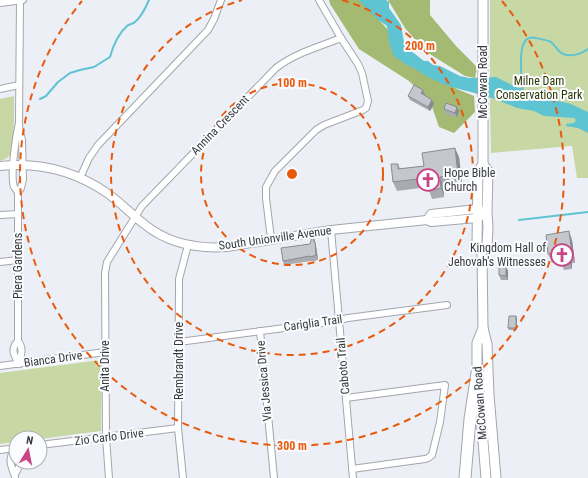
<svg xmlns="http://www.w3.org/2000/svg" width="588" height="478" viewBox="0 0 588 478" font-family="'Roboto Condensed',sans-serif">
  <rect width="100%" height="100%" fill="#eceff5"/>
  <!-- green -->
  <g fill="#c8d8a5">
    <path d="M490 0H588V178H577L572 146 491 153 490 105Z"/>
    <path d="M14 96C14 106 15 146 11 154 8 158 4 160 0 161V99Z"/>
    <path d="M100 360 102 363 101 431 40 439 16 438V442L0 444V373Z"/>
  </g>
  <!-- forest -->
  <g fill="#a4b972">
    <path d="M329 0H367L379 20 391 33 434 72 457 89 474 96 475 112 454 133 439 127 430 101 409 81 359 49 330 4Z"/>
    <path d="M388 0H430V15L456 46 477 67 475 78 465 76 425 51 405 28Z"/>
  </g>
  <!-- water -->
  <path fill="#5ec4d2" d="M359 0H386L389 2V8L401 25 404 42 406 47 424 61H428L433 65 440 66 460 76 469 78 496 77 518 88H521L522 86H523L524 91 531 96 538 98H547L571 104 588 112V133L578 128 566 126V124L574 123 576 120 574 118 544 116 534 111 517 108 495 99 471 92 459 89 443 84 426 76 414 68 407 65 394 56 389 43 387 26 377 19Z"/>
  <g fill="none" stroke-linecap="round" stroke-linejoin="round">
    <!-- stream -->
    <g stroke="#5ec4d2" stroke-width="2">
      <path d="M522 86C522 74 515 32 536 38 541 39 547 40 551 42 557 47 559 55 568 55 575 56 582 53 588 49"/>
      <path d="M40 99 46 96 58 82 70 73 80 70 94 67 110 57C113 46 118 34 127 26 129 24 133 24 135 22 141 17 146 7 149 0"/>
      <path d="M519 220 588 212"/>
    </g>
    <!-- minor casing -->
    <g stroke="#a3a6ac" stroke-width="8">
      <g id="minor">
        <path d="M0 3 23 0"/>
        <path d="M0 89 19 85"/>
        <path d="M80 178 89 158 98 145 208 30 214 19 221 0"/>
        <path d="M18 192 21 188 23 179 22 140 19 126"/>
        <path d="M0 215 18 214"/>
        <path d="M331 230 353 478"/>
        <path d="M271 239 266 198V187L275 171 316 130 324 125 363 110 366 108 368 101 362 73 358 64 341 38 319 0"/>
        <path d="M0 262 18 260"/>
        <path d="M260 331 274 478"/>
        <path d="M18 341C10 349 14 355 19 364"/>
        <path d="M179 342 330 322 348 318 447 305"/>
        <path d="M19 364C21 355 24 348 18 341V192C17 191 15 188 14 187 10 175 16 136 19 123L20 0"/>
        <path d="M0 366 105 352"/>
        <path d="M346 398 445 385 440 422 432 455 428 458 425 459 352 469"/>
        <path d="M40 445 178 428"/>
        <path d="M14 448C11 455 9 461 12 468 13 472 15 474 15 478"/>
        <path d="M0 450 16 448"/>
        <path d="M15 474 19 467V462"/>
        <path d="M109 478 106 437 105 273 107 262 142 206 276 68C295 53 319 47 341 38"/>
        <path d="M183 478 178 428 179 288V279L188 245"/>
      </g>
    </g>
    <!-- tertiary casing -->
    <g stroke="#a3a6ac" stroke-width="10">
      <g id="tertiary">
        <path d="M0 166C38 162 75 171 107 193 120 202 131 214 144 224 167 243 197 249 227 247L331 230 427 220 431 222 477 218 487 213"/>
        <path d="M427 220 431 214 477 209 483 211"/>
      </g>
    </g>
    <!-- secondary casing -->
    <g stroke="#a3a6ac" stroke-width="11">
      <g id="secondary">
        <path d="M483 0V164L478 172 477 245 482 253 483 328 487 344 489 395 496 478"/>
        <path d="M482 253 487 246 488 227 487 213 488 171 483 164"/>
        <path d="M483 328 477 343V366L486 478"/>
      </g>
    </g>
    <!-- motorway casing -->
    <g stroke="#a3a6ac" stroke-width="13">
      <path id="motorway" d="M465 478 470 419 477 373"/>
    </g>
    <!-- minor -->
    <use href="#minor" stroke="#fff" stroke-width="6"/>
    <!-- tertiary -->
    <use href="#tertiary" stroke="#fff" stroke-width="8"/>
    <!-- secondary -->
    <use href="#secondary" stroke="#fff" stroke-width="9"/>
    <!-- motorway -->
    <use href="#motorway" stroke="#fff" stroke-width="11"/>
  </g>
  <!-- wall -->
  <g fill="#a9abb0">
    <path d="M424 95 432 100 434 104 430 111 410 100 408 96 425 95Z"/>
    <path d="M457 107 459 111 457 117 446 114 444 109Z"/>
    <path d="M459 157 462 183 443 186 444 197 432 199 428 187 397 191 393 182 398 164 400 169 424 166Z"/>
    <path d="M314 238 316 246 318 260H316V261H311L284 265 283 261 310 244Z"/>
    <path d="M572 240 575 263H572V269L564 270 562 264 559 265 558 262 552 263 548 254Z"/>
    <path d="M506 267 508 271V280H501L499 275Z"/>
    <path d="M516 316 517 318V330H509L508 328Z"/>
  </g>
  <!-- shaded-wall -->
  <g fill="#898b90">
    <path d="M423 90 425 95 423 98 421 93Z"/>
    <path d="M432 100 434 104 430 111 428 107Z"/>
    <path d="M457 107 459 111 457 117 455 113Z"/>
    <path d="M455 148 459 157 462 183 458 174Z"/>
    <path d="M440 177 443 186 444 197 441 188Z"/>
    <path d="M569 231 572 240 575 263 572 254Z"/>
    <path d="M313 234 316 246 318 260 316 255Z"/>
    <path d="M568 254 572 263V269L569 260Z"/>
    <path d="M506 267 508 271V280L506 276Z"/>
    <path d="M516 316 517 318V330L516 328Z"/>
  </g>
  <!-- building -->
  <g fill="#c4c7cd" stroke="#898b90">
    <path d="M414 85 423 90 421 93 432 100 428 107 408 96Z"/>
    <path d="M446 103 457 107 455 113 444 109Z"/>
    <path d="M455 148 458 174 440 177 441 188 429 191 426 178 393 182 391 164H398V169L424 166 422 153Z"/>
    <path d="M569 231 572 254H568L569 260 561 262 560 255 556 256V253L548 254 546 235Z"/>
    <path d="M313 234 314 242H315L316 255 314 256 310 257V256L283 261 281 248 310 244Z"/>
    <path d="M499 267H506V276L499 275Z"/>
    <path d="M509 316H516V328H508Z"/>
  </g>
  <!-- distance rings -->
  <g fill="none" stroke="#e8590c" stroke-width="2" stroke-dasharray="7 5">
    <circle cx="292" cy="174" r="91"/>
    <path d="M342 0A181 181 0 1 1 242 0"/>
    <path d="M502 1A272 272 0 1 1 82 1"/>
  </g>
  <!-- icons -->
  <defs>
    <g id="church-ring" transform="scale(1.15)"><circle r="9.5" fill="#fbfcff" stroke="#ca4486" stroke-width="1.5"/><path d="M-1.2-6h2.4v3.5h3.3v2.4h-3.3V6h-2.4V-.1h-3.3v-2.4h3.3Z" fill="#ca4486"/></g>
  </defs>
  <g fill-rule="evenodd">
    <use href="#church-ring" x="428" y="180"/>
    <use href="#church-ring" x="562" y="255"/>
  </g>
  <g text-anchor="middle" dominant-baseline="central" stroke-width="4" stroke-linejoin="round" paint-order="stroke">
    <!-- park labels -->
    <g font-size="12" fill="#2c3801" stroke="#fbfcff">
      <text x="539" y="81">Milne Dam<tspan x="539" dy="14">Conservation Park</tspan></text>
    </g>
    <!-- street labels -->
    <g font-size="12" fill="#393a3c" stroke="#fbfcff">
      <text transform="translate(483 82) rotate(-90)">McCowan Road</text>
      <text transform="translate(220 125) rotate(-46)">Annina Crescent</text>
      <text transform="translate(275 238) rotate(-8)">South Unionville Avenue</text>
      <text transform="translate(18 266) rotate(-90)">Piera Gardens</text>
      <text transform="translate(313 323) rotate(-8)">Cariglia Trail</text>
      <text transform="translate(53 359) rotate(-8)">Bianca Drive</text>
      <text transform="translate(179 361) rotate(-90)">Rembrandt Drive</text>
      <text transform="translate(105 366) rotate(-90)">Anita Drive</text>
      <text transform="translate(343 366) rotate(-95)">Caboto Trail</text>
      <text transform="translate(264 381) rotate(-95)">Via Jessica Drive</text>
      <text transform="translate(480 403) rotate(-94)">McCowan Road</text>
      <text transform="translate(109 437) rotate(-7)">Zio Carlo Drive</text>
    </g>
    <!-- poi labels -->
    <g font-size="12" fill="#393a3c" stroke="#fbfcff" text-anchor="start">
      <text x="444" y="173">Hope Bible<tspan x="444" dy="14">Church</tspan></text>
      <text x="546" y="248" text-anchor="end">Kingdom Hall of<tspan x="546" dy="14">Jehovah's Witnesses</tspan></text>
    </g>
  </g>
  <circle cx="292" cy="174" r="6" fill="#e8590c" stroke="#fbfcff" stroke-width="2"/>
  <g font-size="12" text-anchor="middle" font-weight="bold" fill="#e8590c" stroke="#fbfcff" stroke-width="4" stroke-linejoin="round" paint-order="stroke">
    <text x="420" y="50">200 m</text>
    <text x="292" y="87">100 m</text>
    <text x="292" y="450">300 m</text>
  </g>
  <!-- north arrow -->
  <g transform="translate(28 450) rotate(10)"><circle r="19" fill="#fbfcff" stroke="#adaeb1"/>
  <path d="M0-3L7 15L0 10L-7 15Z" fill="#ca4486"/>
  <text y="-6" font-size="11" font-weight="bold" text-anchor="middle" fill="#393a3c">N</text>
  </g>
</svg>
